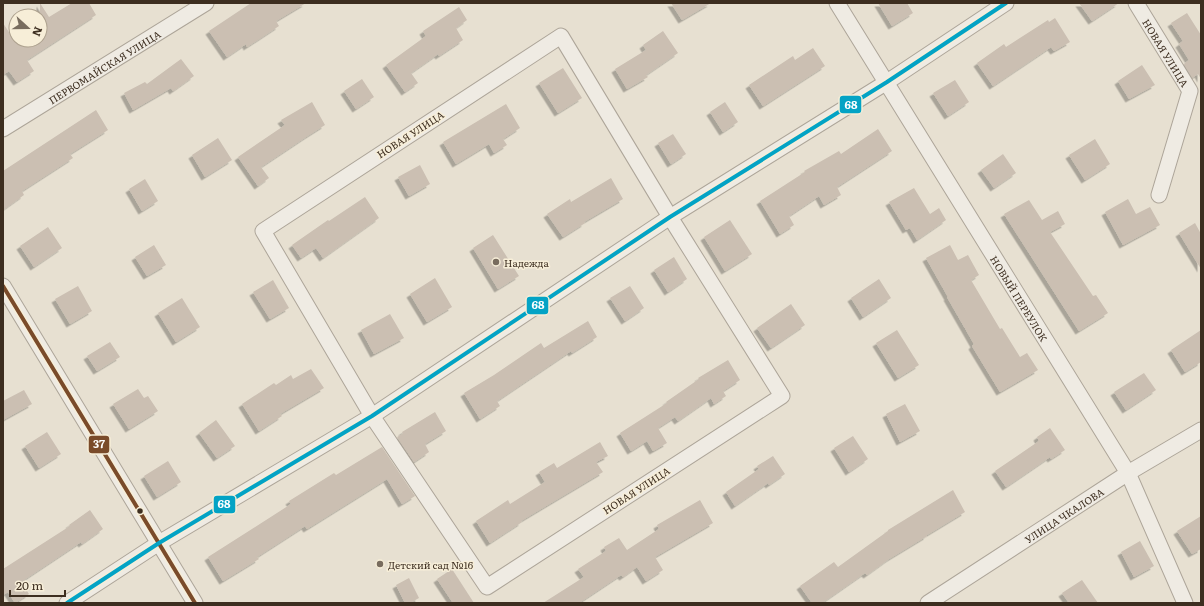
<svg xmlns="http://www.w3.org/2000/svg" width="1204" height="606" viewBox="0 0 1204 606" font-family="Literata,serif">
  <defs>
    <filter id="shadow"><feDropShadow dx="-3.5" dy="3.5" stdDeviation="0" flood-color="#0004"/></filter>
  </defs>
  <rect width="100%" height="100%" fill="#e7e0d1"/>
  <!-- building -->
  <g fill="#cbbfb2" filter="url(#shadow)">
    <path d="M40 3 49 17 72 3H89L96 15 27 60 34 71 17 82 9 71 3 75V23L14 40H40Z"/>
    <path d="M251 3H306L276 21 279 26 247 47 246 44 227 57 209 31Z"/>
    <path d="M671 3H711L682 20Z"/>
    <path d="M878 3H907L913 13 892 26Z"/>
    <path d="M1079 3H1119L1092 21Z"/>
    <path d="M459 7 467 20 456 28 463 40 439 56 438 54 411 73 418 83 405 92 386 65 426 36 423 31Z"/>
    <path d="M1187 13 1201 35V79L1198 74 1192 78 1184 64 1189 60 1179 44 1183 41 1171 23Z"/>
    <path d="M1055 18 1070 42 1054 51 1051 47 993 86 977 63 1004 44 1006 47 1048 20 1049 22Z"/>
    <path d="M663 31 678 53 646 75 648 77 627 89 615 69 646 50 643 45Z"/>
    <path d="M813 48 825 66 763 106 749 85 793 56 795 60Z"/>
    <path d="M181 59 194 76 173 91 171 88 133 110 124 93 145 82 147 84Z"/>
    <path d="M1142 65 1155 85 1129 99 1118 81Z"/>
    <path d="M563 68 582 98 558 113 539 83Z"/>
    <path d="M362 79 374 97 356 109 344 91Z"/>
    <path d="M955 80 969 102 948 116 933 93Z"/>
    <path d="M312 102 325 125 306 137 261 167 269 178 258 186 238 157 285 125 281 120Z"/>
    <path d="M725 102 738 122 723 132 710 112Z"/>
    <path d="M506 104 520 128 503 139 507 145 494 153 489 144 456 164 443 142Z"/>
    <path d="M96 110 108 130 70 154 73 158 22 191 24 195 3 210V171Z"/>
    <path d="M878 129 892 151 837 187 841 195 824 205 819 196 789 216 794 225 780 234 760 201 805 172 804 171 839 151 841 154Z"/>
    <path d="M673 134 686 154 671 164 658 143Z"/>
    <path d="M218 138 232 160 205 177 192 155Z"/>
    <path d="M1095 139 1110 164 1085 180 1069 155Z"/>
    <path d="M1003 154 1016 173 994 188 981 170Z"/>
    <path d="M420 165 430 184 409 196 398 177Z"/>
    <path d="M611 178 623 199 584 222 585 223 563 237 547 214 570 199 571 202Z"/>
    <path d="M145 179 158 201 142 211 129 189Z"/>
    <path d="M914 188 930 214 939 208 946 220 917 240 910 228 906 230 889 202Z"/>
    <path d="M365 197 379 218 323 258 316 248 301 258 292 245 328 220 329 221Z"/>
    <path d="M1128 199 1136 214 1150 207 1160 225 1123 245 1105 212Z"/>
    <path d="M1029 200 1042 220 1058 211 1065 224 1050 232 1093 296 1096 295 1108 313 1079 331 1004 214Z"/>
    <path d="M730 220 752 254 725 271 704 237Z"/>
    <path d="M1195 223 1201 234V269L1179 233Z"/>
    <path d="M48 227 62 248 34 267 20 246Z"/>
    <path d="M493 235 519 276 498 289 473 248Z"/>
    <path d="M154 245 166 265 147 276 135 257Z"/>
    <path d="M950 245 958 260 968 255 979 275 971 280 1000 329 1002 328 1020 357 1027 353 1038 370 1000 392 972 346 974 344 947 297H948L926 258Z"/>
    <path d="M674 257 687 279 668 292 654 270Z"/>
    <path d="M435 278 452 307 427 322 410 294Z"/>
    <path d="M879 279 891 298 863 317 851 298Z"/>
    <path d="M273 280 289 308 270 319 253 292Z"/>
    <path d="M78 286 92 311 70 324 55 299Z"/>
    <path d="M630 286 644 308 625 321 610 298Z"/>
    <path d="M182 298 200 327 176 342 158 313Z"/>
    <path d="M791 304 805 325 771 348 757 328Z"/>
    <path d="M390 314 404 338 374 354 361 330Z"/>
    <path d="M588 321 597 337 572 353 571 351 497 401 500 406 480 419 464 393 494 375 541 343 544 348Z"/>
    <path d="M897 330 919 365 898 378 876 343Z"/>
    <path d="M1201 330V362L1185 372 1171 350Z"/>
    <path d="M110 342 120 357 97 371 87 356Z"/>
    <path d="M728 360 740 380 723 391 726 396 714 404 711 398 678 421 675 417 658 428 667 443 653 451 647 441 631 451 620 433 667 403 666 402 699 379 698 378Z"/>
    <path d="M311 369 324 388 280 414 282 416 259 431 242 404 274 383 276 385 291 375 293 379Z"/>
    <path d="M1144 373 1156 390 1126 410 1114 392Z"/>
    <path d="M138 389 144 398 148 396 158 411 129 429 113 404Z"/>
    <path d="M24 390 32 404 3 420V401Z"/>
    <path d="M905 404 920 431 900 442 886 414Z"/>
    <path d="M435 412 446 431 425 444 429 452 414 462 397 437 403 434 402 432Z"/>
    <path d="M216 420 235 446 217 458 199 433Z"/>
    <path d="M1050 428 1065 450 1051 459 1050 457 1006 487 995 471 1039 441 1037 437Z"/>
    <path d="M47 432 61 454 39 468 25 446Z"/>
    <path d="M853 436 868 459 849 472 834 448Z"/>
    <path d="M600 442 608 456 596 462 603 472 521 521 522 522 490 543 476 521 508 500 510 504 545 482 539 472 554 463 557 468Z"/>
    <path d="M382 447 415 496 402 504 387 479 307 529 305 526 257 557 259 559 223 581 208 557 291 504 289 501 334 473 336 475Z"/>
    <path d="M773 456 785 474 769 485 768 483 735 506 726 492 759 469 757 466Z"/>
    <path d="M168 461 181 482 157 497 144 476Z"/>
    <path d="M953 490 965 512 927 535V536L889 559 867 575 865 573 822 603H812L800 586 834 562 838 567 888 531V530Z"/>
    <path d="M700 500 713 523 655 557 663 570 646 581 637 567 623 577 621 575 579 603H543L584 577 578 569 606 551 604 547 619 538 627 550 659 529 657 525Z"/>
    <path d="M90 510 103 529 82 544 81 542 21 582 29 594 15 603 8 592 3 595V569L70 526 69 525Z"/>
    <path d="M1201 516V549L1192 554 1177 531Z"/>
    <path d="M1140 541 1154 566 1134 577 1121 552Z"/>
    <path d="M452 569 474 603H453L437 579Z"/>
    <path d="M409 578 419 598 410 603H405L396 585Z"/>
    <path d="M1082 580 1098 603H1069L1062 593Z"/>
  </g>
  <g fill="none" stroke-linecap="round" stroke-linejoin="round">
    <!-- street casing -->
    <g stroke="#ada599" stroke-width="17">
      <g id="street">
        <path id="s1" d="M837 3 1128 473 1185 603"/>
        <path id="s2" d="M1136 3 1190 91 1159 195"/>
        <path d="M561 36 670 217 782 396 487 587 372 416 263 231Z"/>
        <path id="s3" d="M3 129 206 3"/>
        <path d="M3 286 195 603"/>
        <path d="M67 603 159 543 372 416 670 217 887 82 1006 3"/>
        <path id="s4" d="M928 603 1128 473 1201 430"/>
      </g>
    </g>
    <!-- street -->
    <use href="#street" stroke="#efebe3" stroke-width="15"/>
    <!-- bus-1 casing -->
    <g stroke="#f7eed8" stroke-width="7">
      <path id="bus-1" d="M3 286 195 603"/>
    </g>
    <!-- bus-2 casing -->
    <g stroke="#f7eed8" stroke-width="7">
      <path id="bus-2" d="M67 603 159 543 372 416 670 217 887 82 1006 3"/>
    </g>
    <!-- bus-1 -->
    <use href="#bus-1" stroke="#7a4b2a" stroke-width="4"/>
    <!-- bus-2 -->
    <use href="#bus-2" stroke="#03a3c5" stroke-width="4"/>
  </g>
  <!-- markers -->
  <g fill="#786c5e" stroke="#f7eed8" stroke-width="1.5">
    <circle cx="496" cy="262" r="4"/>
    <circle cx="380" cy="564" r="4"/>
  </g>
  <circle fill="#3d2e20" stroke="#f7eed8" stroke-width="1.5" cx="140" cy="511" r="3.5"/>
  <g text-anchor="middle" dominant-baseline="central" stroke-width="3" stroke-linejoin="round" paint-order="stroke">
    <!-- street labels -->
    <g font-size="10" fill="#3d2e20" stroke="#f7eed8">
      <text stroke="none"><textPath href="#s2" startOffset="58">НОВАЯ УЛИЦА</textPath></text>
      <text stroke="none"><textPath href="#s3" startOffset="119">ПЕРВОМАЙСКАЯ УЛИЦА</textPath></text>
      <text transform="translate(410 134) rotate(-33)">НОВАЯ УЛИЦА</text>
      <text stroke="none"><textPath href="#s1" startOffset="347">НОВЫЙ ПЕРЕУЛОК</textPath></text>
      <text transform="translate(636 490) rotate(-33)">НОВАЯ УЛИЦА</text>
      <text stroke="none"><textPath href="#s4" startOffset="162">УЛИЦА ЧКАЛОВА</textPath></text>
    </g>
    <!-- poi labels -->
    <g font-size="10" fill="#3d2e20" stroke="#f7eed8" text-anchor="start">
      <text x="504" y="262">Надежда</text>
      <text x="388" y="564">Детский сад №16</text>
    </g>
  </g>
  <g stroke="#f7eed8" stroke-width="1.5">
    <rect x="839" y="95" width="23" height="19" rx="4" fill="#03a3c5"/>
    <rect x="526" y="296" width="23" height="19" rx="4" fill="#03a3c5"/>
    <rect x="88" y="435" width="22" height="19" rx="4" fill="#7a4b2a"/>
    <rect x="213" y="495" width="23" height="19" rx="4" fill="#03a3c5"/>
  </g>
  <g font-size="11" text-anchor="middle" font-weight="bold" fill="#fff">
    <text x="851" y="109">68</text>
    <text x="538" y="309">68</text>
    <text x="99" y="448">37</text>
    <text x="224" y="508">68</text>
  </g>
  <!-- border -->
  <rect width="1204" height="606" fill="none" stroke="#3d2e20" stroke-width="8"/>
  <!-- north arrow -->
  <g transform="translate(28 28) rotate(111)"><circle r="19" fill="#f7eed8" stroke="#ada18e"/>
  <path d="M0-3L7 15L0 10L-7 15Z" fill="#786c5e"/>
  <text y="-6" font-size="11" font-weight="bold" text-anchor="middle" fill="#3d2e20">N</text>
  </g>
  <!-- scale -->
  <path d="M10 590v6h55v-6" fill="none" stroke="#3d2e20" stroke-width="2"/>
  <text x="16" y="590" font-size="12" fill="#3d2e20" stroke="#f7eed8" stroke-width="3" paint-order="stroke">20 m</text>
</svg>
